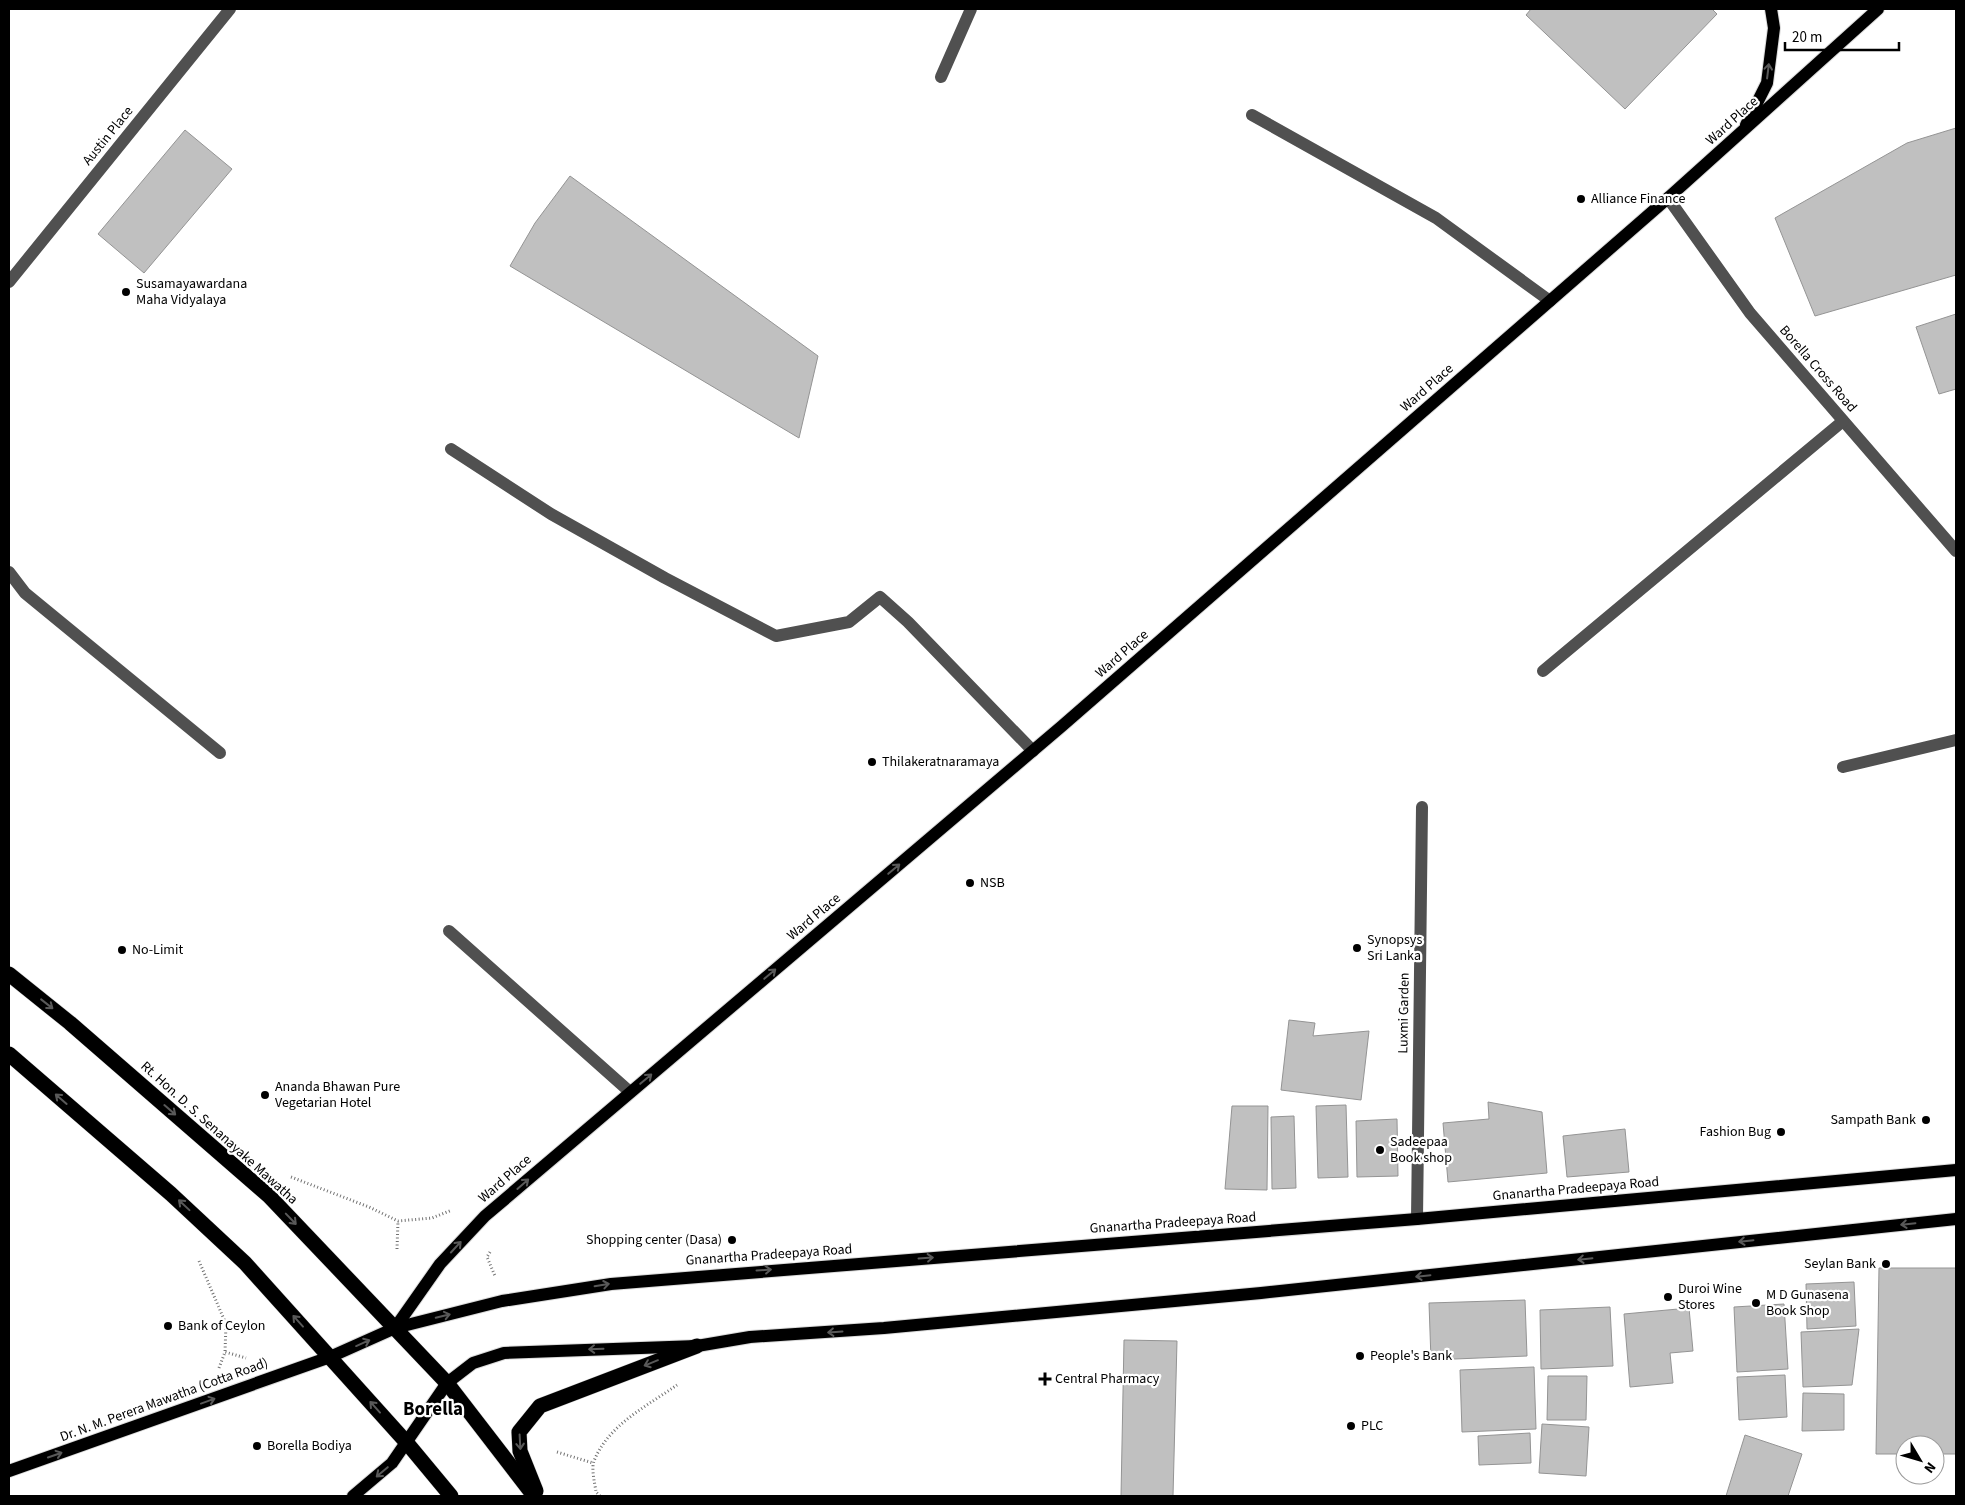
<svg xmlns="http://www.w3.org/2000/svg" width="1965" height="1505" viewBox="0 0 1965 1505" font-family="'Source Sans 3',sans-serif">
  <rect width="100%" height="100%" fill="#fff"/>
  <!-- building -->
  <g fill="#c0c0c0" stroke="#949494">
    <path d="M1531 9H1712L1717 14 1625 109 1526 15Z"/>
    <path d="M1956 128V275L1815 316 1775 218 1907 143Z"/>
    <path d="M185 130 232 169 144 273 98 234Z"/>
    <path d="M570 176 818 356 799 438 510 266 535 223Z"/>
    <path d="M1956 314V389L1939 394 1916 327Z"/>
    <path d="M1289 1020 1315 1023 1313 1036 1369 1031 1361 1100 1281 1090Z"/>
    <path d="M1488 1102 1542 1112 1547 1173 1448 1182 1443 1123 1489 1119Z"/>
    <path d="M1346 1105 1348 1177 1318 1178 1316 1106Z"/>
    <path d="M1232 1106H1268L1267 1190 1225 1189Z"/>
    <path d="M1294 1116 1296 1188 1272 1189 1271 1117Z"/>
    <path d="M1397 1119 1398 1176 1357 1177 1356 1121Z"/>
    <path d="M1625 1129 1629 1172 1567 1177 1563 1136Z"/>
    <path d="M1879 1268H1956V1454H1935V1445H1905V1454H1876Z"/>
    <path d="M1854 1282 1856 1326 1807 1329 1806 1284Z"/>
    <path d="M1525 1300 1527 1356 1431 1360 1429 1303Z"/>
    <path d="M1784 1304 1788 1369 1737 1372 1734 1307Z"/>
    <path d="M1610 1307 1613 1366 1541 1369 1540 1310Z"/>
    <path d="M1689 1308 1693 1351 1670 1353 1673 1383 1630 1387 1624 1314Z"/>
    <path d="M1859 1329 1852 1385 1803 1387 1801 1332Z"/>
    <path d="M1124 1340 1177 1341 1173 1496H1121Z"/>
    <path d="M1534 1367 1536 1429 1462 1432 1460 1370Z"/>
    <path d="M1785 1375 1787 1417 1739 1420 1737 1377Z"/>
    <path d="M1548 1376H1587L1586 1420H1547Z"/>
    <path d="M1803 1393 1844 1394V1430L1802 1431Z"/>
    <path d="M1542 1424 1589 1427 1586 1476 1539 1473Z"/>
    <path d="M1530 1433 1531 1463 1479 1465 1478 1436Z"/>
    <path d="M1745 1435 1802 1454 1788 1496H1726Z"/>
  </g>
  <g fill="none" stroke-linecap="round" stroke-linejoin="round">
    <!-- major casing -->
    <g stroke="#dbdbdb" stroke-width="14">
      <g id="major">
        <path d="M1746 125 1767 83 1774 28 1771 9"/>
        <path d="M395 1328 440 1264 485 1216 1062 726 1668 198 1878 9"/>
        <path d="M9 1471 330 1357 395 1328 502 1301 611 1284 1417 1219 1956 1170"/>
        <path d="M353 1496 392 1463 447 1383 473 1363 504 1353 697 1346 750 1337 884 1328 1261 1293 1956 1219"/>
      </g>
    </g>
    <!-- highway casing -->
    <g stroke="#dbdbdb" stroke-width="16">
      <g id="highway">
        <path d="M9 974 70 1023 269 1196 447 1383 534 1496"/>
        <path d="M9 1054 171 1194 245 1263 407 1443 451 1496"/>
        <path d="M536 1491 520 1451 519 1432 540 1406 697 1346"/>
      </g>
    </g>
    <!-- path -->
    <g stroke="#727272" stroke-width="3" stroke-dasharray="1 2.5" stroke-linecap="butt">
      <path d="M291 1177 369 1207 398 1221 432 1218 452 1210"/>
      <path d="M397 1249 398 1221"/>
      <path d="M490 1252 487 1257 495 1276"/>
      <path d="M199 1261 226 1324 225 1352"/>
      <path d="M219 1368 225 1352 246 1358"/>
      <path d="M557 1452 593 1463"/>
      <path d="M600 1496 596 1492C595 1484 591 1469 594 1461 608 1425 647 1406 677 1385"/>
    </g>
    <!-- minor -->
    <g stroke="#505050" stroke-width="12">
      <path d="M941 77 971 9"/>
      <path d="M1252 115 1436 218 1550 301"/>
      <path d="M1668 198 1750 313 1956 551"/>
      <path d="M9 282 230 9"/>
      <path d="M451 449 551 514 665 578 776 636 849 622 880 597 908 622 1033 751"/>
      <path d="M9 572 25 593 220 753"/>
      <path d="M1543 671 1843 421"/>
      <path d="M1843 767 1956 740"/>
      <path d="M449 931 630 1092"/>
      <path d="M1417 1219 1422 807"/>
    </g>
    <!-- major -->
    <use href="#major" stroke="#000" stroke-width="12"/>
    <!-- highway -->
    <use href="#highway" stroke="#000" stroke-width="15"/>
  </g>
  <!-- one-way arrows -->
  <defs><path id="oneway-shaft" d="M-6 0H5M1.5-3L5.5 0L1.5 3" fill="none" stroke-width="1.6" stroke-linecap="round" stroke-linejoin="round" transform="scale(1.25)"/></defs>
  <g stroke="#595959">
    <use href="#oneway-shaft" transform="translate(1768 71) rotate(-83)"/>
    <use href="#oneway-shaft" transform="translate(894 869) rotate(-40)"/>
    <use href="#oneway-shaft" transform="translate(770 974) rotate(-40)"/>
    <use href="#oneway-shaft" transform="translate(47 1004) rotate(38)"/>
    <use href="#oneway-shaft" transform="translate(646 1079) rotate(-40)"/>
    <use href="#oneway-shaft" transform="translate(61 1099) rotate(-139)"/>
    <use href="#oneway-shaft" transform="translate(170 1110) rotate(41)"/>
    <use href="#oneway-shaft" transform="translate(523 1184) rotate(-41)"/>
    <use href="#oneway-shaft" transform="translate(184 1205) rotate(-137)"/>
    <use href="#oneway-shaft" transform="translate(291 1219) rotate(46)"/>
    <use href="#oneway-shaft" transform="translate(1908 1224) rotate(174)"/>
    <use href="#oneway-shaft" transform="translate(1746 1241) rotate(174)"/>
    <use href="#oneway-shaft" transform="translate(456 1247) rotate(-47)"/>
    <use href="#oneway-shaft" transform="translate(926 1258) rotate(-4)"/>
    <use href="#oneway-shaft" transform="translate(1585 1259) rotate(174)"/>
    <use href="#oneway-shaft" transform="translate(764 1270) rotate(-4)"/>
    <use href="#oneway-shaft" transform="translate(1423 1276) rotate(174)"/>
    <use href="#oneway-shaft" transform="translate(602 1285) rotate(-9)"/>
    <use href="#oneway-shaft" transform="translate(443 1316) rotate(-14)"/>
    <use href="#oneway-shaft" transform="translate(298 1321) rotate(-132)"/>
    <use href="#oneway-shaft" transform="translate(835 1332) rotate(176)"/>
    <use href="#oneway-shaft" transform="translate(363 1343) rotate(-24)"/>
    <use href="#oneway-shaft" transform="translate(596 1349) rotate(178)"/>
    <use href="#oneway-shaft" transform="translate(651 1363) rotate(158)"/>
    <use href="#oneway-shaft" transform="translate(208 1401) rotate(-20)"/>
    <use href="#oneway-shaft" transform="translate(375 1407) rotate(-132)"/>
    <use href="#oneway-shaft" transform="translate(520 1442) rotate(87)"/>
    <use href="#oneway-shaft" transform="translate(55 1455) rotate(-19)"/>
    <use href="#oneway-shaft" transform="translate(382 1472) rotate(140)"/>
  </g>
  <!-- markers -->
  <g fill="#000" stroke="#fff" stroke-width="2">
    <circle cx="1581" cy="199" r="5"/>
    <circle cx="126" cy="292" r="5"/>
    <circle cx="872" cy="762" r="5"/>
    <circle cx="970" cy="883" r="5"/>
    <circle cx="1357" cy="948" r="5"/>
    <circle cx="122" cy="950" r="5"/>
    <circle cx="265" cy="1095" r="5"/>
    <circle cx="1926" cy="1120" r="5"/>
    <circle cx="1781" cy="1132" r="5"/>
    <circle cx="1380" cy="1150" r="5"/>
    <circle cx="732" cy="1240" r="5"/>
    <circle cx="1886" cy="1264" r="5"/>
    <circle cx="1668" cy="1297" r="5"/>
    <circle cx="1756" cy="1303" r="5"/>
    <circle cx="168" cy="1326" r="5"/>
    <circle cx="1360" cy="1356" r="5"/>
    <path d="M1042.5 1371.5h5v5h5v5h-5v5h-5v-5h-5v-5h5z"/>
    <circle cx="1351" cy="1426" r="5"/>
    <circle cx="257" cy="1446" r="5"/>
  </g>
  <g text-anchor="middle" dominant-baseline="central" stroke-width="4.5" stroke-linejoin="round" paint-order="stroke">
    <!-- street labels -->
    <g font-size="14" fill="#000" stroke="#fff">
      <text transform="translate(1732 121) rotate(-42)">Ward Place</text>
      <text transform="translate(108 136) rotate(-51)">Austin Place</text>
      <text transform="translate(1818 369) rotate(49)">Borella Cross Road</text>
      <text transform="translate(1427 388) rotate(-41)">Ward Place</text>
      <text transform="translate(1122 654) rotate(-41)">Ward Place</text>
      <text transform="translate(814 917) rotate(-40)">Ward Place</text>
      <text transform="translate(1404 1013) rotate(-89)">Luxmi Garden</text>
      <text transform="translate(219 1133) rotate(42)">Rt. Hon. D. S. Senanayake Mawatha</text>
      <text transform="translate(505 1179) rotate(-41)">Ward Place</text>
      <text transform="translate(1576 1189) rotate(-5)">Gnanartha Pradeepaya Road</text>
      <text transform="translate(1173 1223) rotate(-4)">Gnanartha Pradeepaya Road</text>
      <text transform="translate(769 1255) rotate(-4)">Gnanartha Pradeepaya Road</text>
      <text transform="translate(164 1400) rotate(-20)">Dr. N. M. Perera Mawatha (Cotta Road)</text>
    </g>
    <!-- poi labels -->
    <g font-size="14" fill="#000" stroke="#fff" text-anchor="start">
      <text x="1591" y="199">Alliance Finance</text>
      <text x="136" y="284">Susamayawardana<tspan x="136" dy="16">Maha Vidyalaya</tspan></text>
      <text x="882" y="762">Thilakeratnaramaya</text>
      <text x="980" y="883">NSB</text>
      <text x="1367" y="940">Synopsys<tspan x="1367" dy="16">Sri Lanka</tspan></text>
      <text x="132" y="950">No-Limit</text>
      <text x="275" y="1087">Ananda Bhawan Pure<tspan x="275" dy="16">Vegetarian Hotel</tspan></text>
      <text x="1916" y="1120" text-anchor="end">Sampath Bank</text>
      <text x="1771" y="1132" text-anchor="end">Fashion Bug</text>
      <text x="1390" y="1142">Sadeepaa<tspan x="1390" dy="16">Book shop</tspan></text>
      <text x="722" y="1240" text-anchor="end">Shopping center (Dasa)</text>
      <text x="1876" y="1264" text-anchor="end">Seylan Bank</text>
      <text x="1678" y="1289">Duroi Wine<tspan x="1678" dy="16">Stores</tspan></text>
      <text x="1766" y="1295">M D Gunasena<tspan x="1766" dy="16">Book Shop</tspan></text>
      <text x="178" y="1326">Bank of Ceylon</text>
      <text x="1370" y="1356">People's Bank</text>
      <text x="1055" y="1379">Central Pharmacy</text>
      <text x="1361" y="1426">PLC</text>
      <text x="267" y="1446">Borella Bodiya</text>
    </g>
    <!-- district labels -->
    <g font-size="19" font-weight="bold" fill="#000" stroke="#fff">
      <text x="433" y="1409">Borella</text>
    </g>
  </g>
  <!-- border -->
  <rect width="1965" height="1505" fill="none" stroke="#000000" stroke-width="20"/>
  <!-- north arrow -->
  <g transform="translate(1920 1460) rotate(128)"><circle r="24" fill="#ffffff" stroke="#999999"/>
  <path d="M0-4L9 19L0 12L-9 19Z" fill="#000000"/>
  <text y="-8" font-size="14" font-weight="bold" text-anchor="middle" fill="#000000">N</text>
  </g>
  <!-- scale -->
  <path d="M1785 42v8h114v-8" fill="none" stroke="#000000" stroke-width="2.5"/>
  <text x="1792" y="42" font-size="15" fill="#000000" stroke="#ffffff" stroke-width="4" paint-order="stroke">20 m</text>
</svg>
